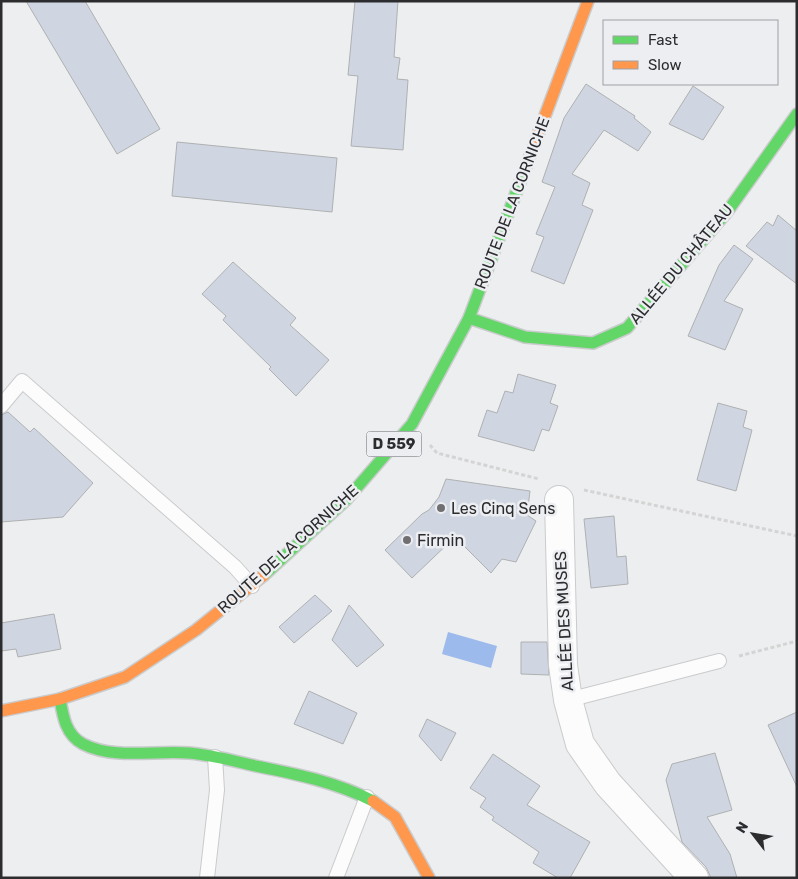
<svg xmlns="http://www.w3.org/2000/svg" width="798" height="879" viewBox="0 0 798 879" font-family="Rubik,sans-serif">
  <rect width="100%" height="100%" fill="#edeef0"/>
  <!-- water -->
  <path fill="#9cbaeb" d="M448 632 497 646 491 668 442 654Z"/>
  <!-- building -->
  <g fill="#cfd6e2" stroke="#afb0b1">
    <path d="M26 1H85L160 129 117 154Z"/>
    <path d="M355 1H398L394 57 400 58 397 79 408 80 403 150 351 146 358 76 348 75Z"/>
    <path d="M586 84 635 116 634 118 651 132 638 151 604 130 572 174 590 183 582 205 593 210 564 284 531 271 544 237 536 234 555 187 542 182 564 118Z"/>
    <path d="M693 86 724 107 703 140 669 124Z"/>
    <path d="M177 142 337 158 332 212 172 196Z"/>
    <path d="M778 215 797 231V284L746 246 767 222 773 226Z"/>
    <path d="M734 245 753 259 724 301 743 309 725 350 688 336 719 265Z"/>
    <path d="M233 262 296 318 290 325 329 360 296 396 269 369 271 367 223 320 226 316 202 294Z"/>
    <path d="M518 374 556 385 550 403 558 406 549 431 542 429 534 451 478 436 487 410 497 413 505 391 513 393Z"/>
    <path d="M718 403 747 411 743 427 752 430 736 491 697 480Z"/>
    <path d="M8 412 30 432 34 428 93 483 63 517 1 522V415Z"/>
    <path d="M446 479 530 491 527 515 536 521 516 562 502 559 491 573 455 537 412 578 385 550 422 514 429 510 439 497Z"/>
    <path d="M614 516 617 557 626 556 628 584 591 588 584 519Z"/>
    <path d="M315 595 332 611 294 643 279 627Z"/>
    <path d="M349 605 384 645 357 667 332 640Z"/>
    <path d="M54 614 61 649 18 657 16 649 1 651V623Z"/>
    <path d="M521 642H547L549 675 521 674Z"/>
    <path d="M309 691 357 713 343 744 294 724Z"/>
    <path d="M797 712V787L768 725Z"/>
    <path d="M427 719 456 733 441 761 419 736Z"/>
    <path d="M715 753 732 810 707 817 730 854 737 878H711L706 867 682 842 666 780 672 764Z"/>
    <path d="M493 754 540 786 527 805 590 842 570 878H558L533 863 539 852 492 820 494 817 480 807 486 798 470 788Z"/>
  </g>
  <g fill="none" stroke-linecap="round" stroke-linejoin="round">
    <!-- lane casing -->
    <g stroke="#cacbcc" stroke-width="16">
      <g id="lane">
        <path d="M1 406 22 381 235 567 252 586"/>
        <path d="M568 700 719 661"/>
        <path d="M207 878 217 790 215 757"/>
        <path d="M336 878 367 797"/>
      </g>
    </g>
    <!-- street casing -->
    <g stroke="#cacbcc" stroke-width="30">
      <path id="street" d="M559 500 563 665 568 700 580 744 608 784 694 878"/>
    </g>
    <!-- fast casing -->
    <g stroke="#cacbcc" stroke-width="14">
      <g id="fast">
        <path d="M469 318 525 337 593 343 627 328 727 212 797 114"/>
        <path d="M264 575 347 499 412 424 469 318 531 153"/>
        <path d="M60 699C63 717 66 735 83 744 114 760 156 750 189 753 212 755 234 761 256 766 296 774 336 782 373 801"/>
      </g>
    </g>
    <!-- slow casing -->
    <g stroke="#cacbcc" stroke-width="14">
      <g id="slow">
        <path d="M531 153 588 1"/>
        <path d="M1 711 60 699 125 677 196 630 264 575"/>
        <path d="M373 801 395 817 429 878"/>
      </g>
    </g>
    <!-- path -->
    <g stroke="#d4d4d4" stroke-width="3" stroke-dasharray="4 2.5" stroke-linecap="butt">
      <path d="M430 445 437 453 539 479"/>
      <path d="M584 490 797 536"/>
      <path d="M739 656 797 641"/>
    </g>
    <!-- lane -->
    <use href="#lane" stroke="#fcfcfd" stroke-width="14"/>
    <!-- street -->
    <use href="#street" stroke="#fcfcfd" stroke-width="28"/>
    <!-- fast -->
    <use href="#fast" stroke="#63d668" stroke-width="11"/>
    <!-- slow -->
    <use href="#slow" stroke="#ff974d" stroke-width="11"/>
  </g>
  <!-- markers -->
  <g fill="#707072" stroke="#eceef1" stroke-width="2">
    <circle cx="441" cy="508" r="5"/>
    <circle cx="407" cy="540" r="5"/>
  </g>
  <g text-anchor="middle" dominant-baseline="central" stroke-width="5" stroke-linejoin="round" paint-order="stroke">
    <!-- shield labels -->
    <rect fill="#eceef1" stroke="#666668" stroke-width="1" x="366.5" y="431.5" width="55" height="25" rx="4"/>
    <g font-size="15" font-weight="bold" fill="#2c2c2e">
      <text x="394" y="444">D 559</text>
    </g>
    <!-- street labels -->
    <g font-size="16" fill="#2c2c2e" stroke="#eceef1">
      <text transform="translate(512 203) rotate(-69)">ROUTE DE LA CORNICHE</text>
      <text transform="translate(681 264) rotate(-50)">ALLÉE DU CHÂTEAU</text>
      <text transform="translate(288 549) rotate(-42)">ROUTE DE LA CORNICHE</text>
      <text transform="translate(564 621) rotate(-93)">ALLÉE DES MUSES</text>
    </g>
    <!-- poi labels -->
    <g font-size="16" fill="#2c2c2e" stroke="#eceef1" text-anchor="start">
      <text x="451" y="508">Les Cinq Sens</text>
      <text x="417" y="540">Firmin</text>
    </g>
  </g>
  <!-- border -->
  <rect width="798" height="879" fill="none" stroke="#2c2c2e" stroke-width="5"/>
  <!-- legend -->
  <rect x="603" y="20" width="175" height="65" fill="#eceef1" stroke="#9fa0a3"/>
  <rect x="613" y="36" width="25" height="8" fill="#63d668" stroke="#9fa0a3"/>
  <text x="648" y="45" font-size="15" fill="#2c2c2e">Fast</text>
  <rect x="613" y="61" width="25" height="8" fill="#ff974d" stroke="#9fa0a3"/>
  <text x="648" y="70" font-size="15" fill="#2c2c2e">Slow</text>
  <!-- north arrow -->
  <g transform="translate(753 834) rotate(301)" stroke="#eceef1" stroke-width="4" paint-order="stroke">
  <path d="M0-4L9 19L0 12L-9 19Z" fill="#2c2c2e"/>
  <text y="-8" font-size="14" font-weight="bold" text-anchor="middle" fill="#2c2c2e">N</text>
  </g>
</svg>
